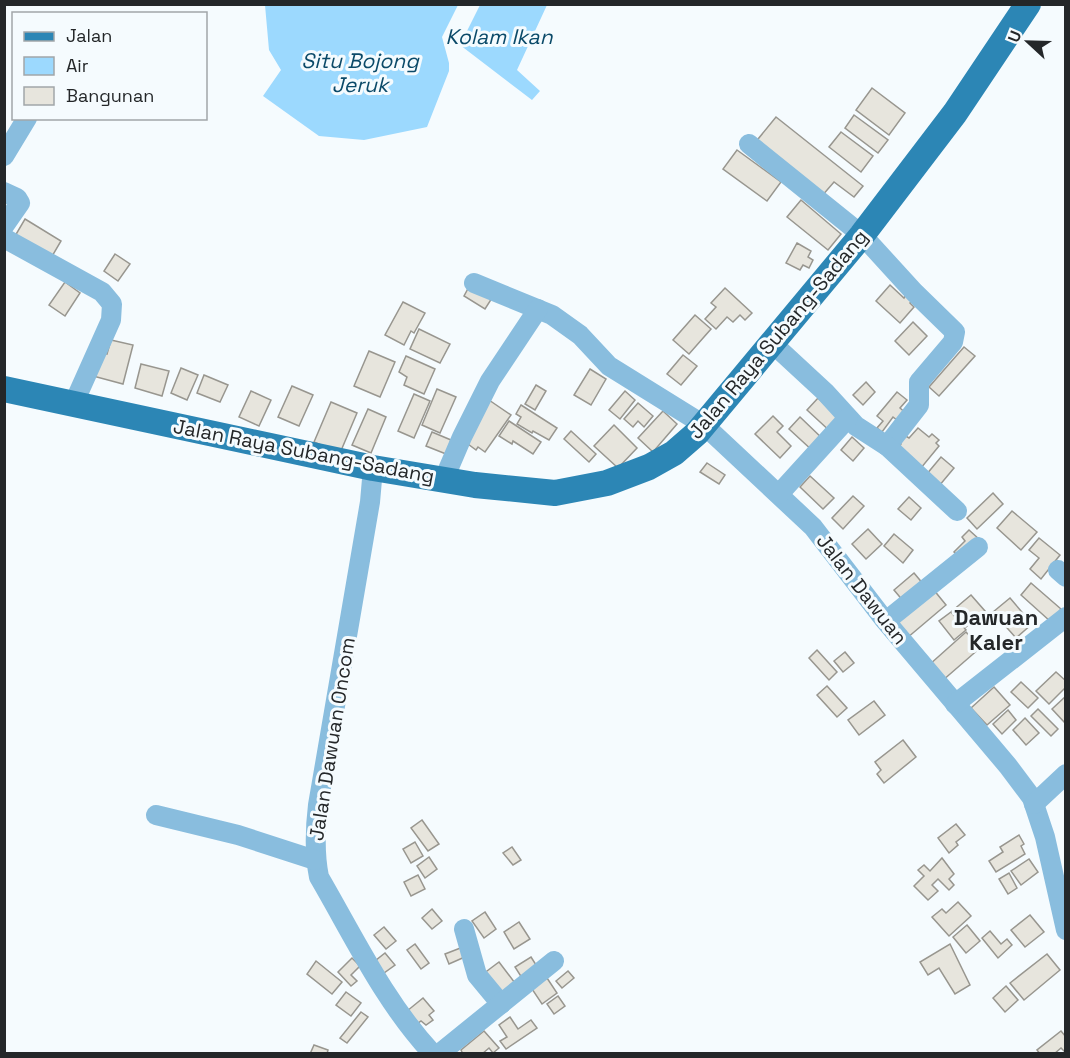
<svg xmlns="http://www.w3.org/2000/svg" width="1070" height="1058" viewBox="0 0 1070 1058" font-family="'Space Grotesk',sans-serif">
  <rect width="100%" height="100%" fill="#f5fbfe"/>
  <!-- water -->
  <g fill="#9cd9fe">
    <path d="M265 5H458L442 37 449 63V71L427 127 364 140 319 136 263 96 281 70 269 50Z"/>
    <path d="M480 5H547L517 70 540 91 532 100 460 45Z"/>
  </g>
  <!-- building -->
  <g fill="#e7e5dd" stroke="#98968f" stroke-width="1.5">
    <path d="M872 88 905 113 889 135 856 110Z"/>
    <path d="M854 115 888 140 878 153 845 128Z"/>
    <path d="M776 117 863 186 854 197 834 182 821 197 754 144Z"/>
    <path d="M841 132 873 156 861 172 829 147Z"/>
    <path d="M737 150 781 182 767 201 723 169Z"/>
    <path d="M801 200 841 234 828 250 787 217Z"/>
    <path d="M25 219 61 241 51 258 15 236Z"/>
    <path d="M797 243 811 251 808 257 813 260 809 268 803 265 800 270 786 263Z"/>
    <path d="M115 254 130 264 118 281 104 271Z"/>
    <path d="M65 282 80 293 65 316 49 305Z"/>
    <path d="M470 285 492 298 485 309 464 296Z"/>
    <path d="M890 285 904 298 906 295 913 300 910 303 914 307 900 323 876 301Z"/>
    <path d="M725 288 752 313 745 320 740 315 733 322 727 317 716 329 705 319 716 307 711 303Z"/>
    <path d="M403 302 425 313 414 333 411 331 404 345 385 335Z"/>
    <path d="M695 315 711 329 689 354 673 340Z"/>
    <path d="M913 322 927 336 909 355 895 341Z"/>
    <path d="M419 329 450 344 440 363 410 349Z"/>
    <path d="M111 340 133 345 123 384 93 376 100 352 107 354Z"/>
    <path d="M964 347 975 356 939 396 929 387Z"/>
    <path d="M369 351 395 362 380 397 354 386Z"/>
    <path d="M683 355 697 366 681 385 667 374Z"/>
    <path d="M406 356 435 369 424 394 404 385 407 377 399 372Z"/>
    <path d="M141 364 169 371 162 396 135 388Z"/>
    <path d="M181 368 198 375 187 400 171 393Z"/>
    <path d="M590 369 606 379 591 405 574 395Z"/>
    <path d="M204 375 228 385 220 402 197 393Z"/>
    <path d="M866 382 875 392 863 405 853 395Z"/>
    <path d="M536 385 546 391 535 410 525 404Z"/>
    <path d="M292 386 313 395 299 426 278 417Z"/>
    <path d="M437 389 456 397 440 433 422 425Z"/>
    <path d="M251 391 271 400 259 426 239 417Z"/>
    <path d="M625 391 635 400 620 419 609 410Z"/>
    <path d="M897 392 907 400 900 408 909 416 902 424 893 417 882 432 877 428 883 421 877 416Z"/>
    <path d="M414 394 430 401 414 438 398 431Z"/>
    <path d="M486 398 511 415 485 452 478 447 476 450 464 441Z"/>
    <path d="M818 398 843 421 832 433 807 410Z"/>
    <path d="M331 402 357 413 340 453 314 442Z"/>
    <path d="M638 403 653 416 644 427 638 421 633 427 624 419Z"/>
    <path d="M521 405 557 428 549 440 533 431 532 433 517 424 521 417 516 414Z"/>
    <path d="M368 409 386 417 371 453 352 445Z"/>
    <path d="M663 411 677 424 653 452 638 438Z"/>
    <path d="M773 416 783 426 777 432 791 446 780 458 755 434Z"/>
    <path d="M800 417 825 441 814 452 789 429Z"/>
    <path d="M509 421 541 442 533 454 513 441 512 444 499 436Z"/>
    <path d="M614 425 637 448 618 468 594 446Z"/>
    <path d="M918 428 929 437 932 434 939 440 936 443 939 446 921 468 899 447 901 444 898 442 904 435 909 438Z"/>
    <path d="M571 431 596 454 589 462 564 439Z"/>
    <path d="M432 432 451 440 446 454 426 446Z"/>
    <path d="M852 437 864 448 853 461 841 450Z"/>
    <path d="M941 457 954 468 939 486 926 475Z"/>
    <path d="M707 463 725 475 719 484 700 472Z"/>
    <path d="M810 476 834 498 823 509 800 487Z"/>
    <path d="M993 493 1003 504 977 529 967 518Z"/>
    <path d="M853 496 864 506 843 529 832 518Z"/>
    <path d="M909 497 921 508 911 520 898 509Z"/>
    <path d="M1012 511 1037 532 1021 550 997 528Z"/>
    <path d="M868 529 882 544 866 559 852 544Z"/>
    <path d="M969 530 980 540 962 559 954 552 965 541 962 537Z"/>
    <path d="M894 534 913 550 903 563 884 546Z"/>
    <path d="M1039 538 1060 555 1041 579 1030 569 1039 558 1029 550Z"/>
    <path d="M914 573 924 585 904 602 894 590Z"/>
    <path d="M1031 583 1061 609 1051 622 1021 595Z"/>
    <path d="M933 589 946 605 907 638 894 622Z"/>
    <path d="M971 595 985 611 966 627 952 611Z"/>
    <path d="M1010 598 1032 624 1016 638 993 612Z"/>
    <path d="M951 612 966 630 954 640 939 621Z"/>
    <path d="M966 632 980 648 942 681 929 665Z"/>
    <path d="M817 650 837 672 829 680 809 658Z"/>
    <path d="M845 652 854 663 843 672 834 661Z"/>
    <path d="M1056 672 1066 681V687L1049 704 1036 691Z"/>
    <path d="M1021 682 1038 698 1028 708 1011 692Z"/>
    <path d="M827 686 847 708 837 717 817 695Z"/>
    <path d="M994 687 1010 705 987 725 971 708Z"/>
    <path d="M1066 696V724L1052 709Z"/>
    <path d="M874 701 885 715 859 735 848 720Z"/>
    <path d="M1038 709 1058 729 1051 736 1031 716Z"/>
    <path d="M1008 710 1016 720 1002 734 993 724Z"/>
    <path d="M1025 718 1039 733 1026 745 1013 730Z"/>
    <path d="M903 740 916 757 884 783 877 774 881 770 875 762Z"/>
    <path d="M422 820 439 844 428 851 411 828Z"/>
    <path d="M956 824 965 835 956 842 958 845 949 853 938 838Z"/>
    <path d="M1019 835 1024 844 1021 846 1025 854 996 872 989 861 1003 852 1000 847Z"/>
    <path d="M415 842 423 856 411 863 403 849Z"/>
    <path d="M512 847 521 860 513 865 503 853Z"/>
    <path d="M429 857 437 869 425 878 417 866Z"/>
    <path d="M942 858 954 874 949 879 954 885 949 890 938 879 932 885 938 891 928 900 914 886 924 876 918 870 924 865 930 871Z"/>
    <path d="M1029 859 1038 872 1021 885 1011 871Z"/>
    <path d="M1009 873 1017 888 1008 894 999 879Z"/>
    <path d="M418 875 425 889 411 896 404 882Z"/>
    <path d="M958 902 971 916 949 936 932 917 942 909 946 913Z"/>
    <path d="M432 909 442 921 432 929 422 918Z"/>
    <path d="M485 912 496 929 484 938 472 921Z"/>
    <path d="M1030 915 1044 932 1025 947 1011 930Z"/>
    <path d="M519 922 530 939 514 949 504 932Z"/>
    <path d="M967 925 980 941 966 953 953 937Z"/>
    <path d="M384 927 396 941 386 949 374 935Z"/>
    <path d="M990 931 1001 944 1007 939 1012 945 998 958 982 938Z"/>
    <path d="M415 944 429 963 421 969 407 950Z"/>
    <path d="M950 944 970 985 955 994 939 968 928 975 920 962Z"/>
    <path d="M463 947 467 956 449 964 445 954Z"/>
    <path d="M385 953 395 965 384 973 375 961Z"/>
    <path d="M1047 954 1060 970 1024 1000 1010 983Z"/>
    <path d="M531 957 538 968 522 978 515 967Z"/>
    <path d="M352 958 360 966 351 975 357 981 351 986 338 972Z"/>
    <path d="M316 961 342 982 332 994 307 974Z"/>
    <path d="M499 962 518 987 506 996 483 974Z"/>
    <path d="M568 971 574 978 562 988 556 981Z"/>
    <path d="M547 978 557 993 542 1004 532 989Z"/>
    <path d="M1006 986 1018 1000 1005 1012 993 998Z"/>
    <path d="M346 992 361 1003 351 1016 336 1005Z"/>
    <path d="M558 996 565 1006 554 1014 547 1004Z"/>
    <path d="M423 998 434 1011 429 1015 433 1020 426 1025 421 1021 417 1024 407 1011Z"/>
    <path d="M361 1012 368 1017 347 1043 340 1038Z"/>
    <path d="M510 1017 518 1029 531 1020 537 1028 506 1049 500 1041 507 1037 499 1025Z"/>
    <path d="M484 1031 499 1048 493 1053 489 1048 482 1054H463L461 1050Z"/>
    <path d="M1061 1031 1066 1037V1053L1061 1048 1054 1054H1040L1037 1050Z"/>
    <path d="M314 1045 328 1050 327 1054H310Z"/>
  </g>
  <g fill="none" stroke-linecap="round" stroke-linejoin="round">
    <!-- minor -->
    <g stroke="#89bdde" stroke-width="20">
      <path d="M749 144 862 235 914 292 955 332 953 342 919 382V405L887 446"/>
      <path d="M4 156 27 118"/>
      <path d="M4 192 17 198 20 203 4 226"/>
      <path d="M4 238 102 292 112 304 111 320 73 405"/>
      <path d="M474 283 552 315 580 335 609 366 704 425 813 527 883 618 1008 766 1032 798 1045 837 1066 930"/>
      <path d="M772 343 825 392 856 426 887 446 957 511"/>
      <path d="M373 468 370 502 318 805C315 830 314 852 319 877 354 937 385 1003 433 1054"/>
      <path d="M444 479 462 437 490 381 538 309"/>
      <path d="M779 494 848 418"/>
      <path d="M1058 570 1066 577"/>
      <path d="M886 621 978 547"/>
      <path d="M955 704 1066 617"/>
      <path d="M1034 804 1066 774"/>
      <path d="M156 815 238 835 315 860"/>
      <path d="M464 929 477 975 501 1004"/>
      <path d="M439 1054 554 961"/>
    </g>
    <!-- major -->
    <path stroke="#2c86b5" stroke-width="26" d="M4 389 373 468 475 485 555 493 607 483 649 467 674 453 697 433 862 235 955 113 1028 4"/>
  </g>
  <g text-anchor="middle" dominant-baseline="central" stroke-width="6" stroke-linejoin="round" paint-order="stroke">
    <!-- street labels -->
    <g font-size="20" fill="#242729" stroke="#f5fbfe">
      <text transform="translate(778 334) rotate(-50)">Jalan Raya Subang-Sadang</text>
      <text transform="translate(304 451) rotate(11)">Jalan Raya Subang-Sadang</text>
      <text transform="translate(862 589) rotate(52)">Jalan Dawuan</text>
      <text transform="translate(332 739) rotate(-81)">Jalan Dawuan Oncom</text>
    </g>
    <!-- water labels -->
    <g font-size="21" font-style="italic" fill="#0b4a69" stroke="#f5fbfe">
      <text x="499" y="36">Kolam Ikan</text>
      <text x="360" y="60">Situ Bojong<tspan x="360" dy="24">Jeruk</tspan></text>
    </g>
    <!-- quarter labels -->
    <g font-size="22" font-weight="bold" fill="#242729" stroke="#f5fbfe">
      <text x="996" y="617">Dawuan<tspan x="996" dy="25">Kaler</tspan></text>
    </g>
  </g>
  <!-- border -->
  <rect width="1070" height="1058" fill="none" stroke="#242729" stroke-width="12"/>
  <!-- legend -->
  <rect x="12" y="12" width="195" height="108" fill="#f5fbfe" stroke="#a1a6a9" stroke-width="1.5"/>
  <rect x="24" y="32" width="30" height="9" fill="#2c86b5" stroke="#a1a6a9" stroke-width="1.5"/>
  <text x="66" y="42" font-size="18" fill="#242729">Jalan</text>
  <rect x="24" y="57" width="30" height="18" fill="#9cd9fe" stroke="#a1a6a9" stroke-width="1.5"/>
  <text x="66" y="72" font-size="18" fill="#242729">Air</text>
  <rect x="24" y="87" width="30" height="18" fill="#e7e5dd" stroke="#a1a6a9" stroke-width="1.5"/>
  <text x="66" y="102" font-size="18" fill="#242729">Bangunan</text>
  <!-- north arrow -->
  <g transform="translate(1028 42) rotate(292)" stroke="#f5fbfe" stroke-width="4.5" paint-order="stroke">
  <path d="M0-4.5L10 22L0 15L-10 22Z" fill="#242729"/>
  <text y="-9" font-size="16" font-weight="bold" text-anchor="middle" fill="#242729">U</text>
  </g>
</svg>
